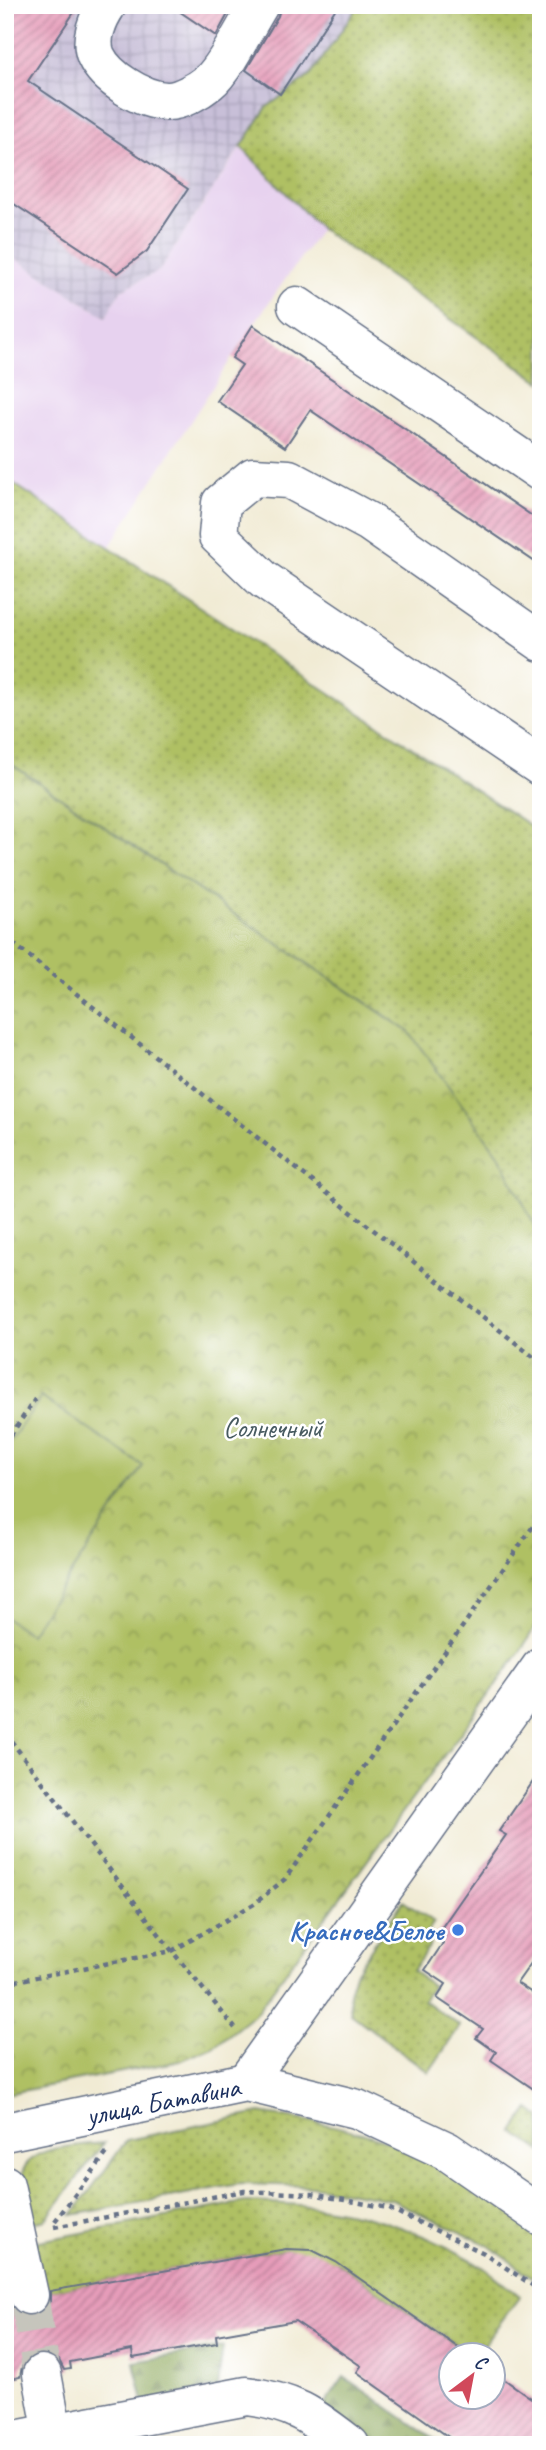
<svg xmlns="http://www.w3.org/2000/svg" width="546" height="2450" viewBox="0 0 546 2450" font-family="Caveat,sans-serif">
  <defs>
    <pattern id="industrial-grid" width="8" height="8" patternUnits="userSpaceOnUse" patternTransform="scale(1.75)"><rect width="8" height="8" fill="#c8bfd8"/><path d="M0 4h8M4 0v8" fill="none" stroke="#aba4bc"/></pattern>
    <pattern id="grass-dots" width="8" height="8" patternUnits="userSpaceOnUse" patternTransform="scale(1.75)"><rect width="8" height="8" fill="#afc063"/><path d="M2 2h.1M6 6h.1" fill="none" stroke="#8e9c55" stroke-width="1.8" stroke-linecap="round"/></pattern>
    <pattern id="forest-firs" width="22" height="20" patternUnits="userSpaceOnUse" patternTransform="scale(1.75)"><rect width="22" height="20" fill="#8ba659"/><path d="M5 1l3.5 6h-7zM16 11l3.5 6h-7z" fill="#71884d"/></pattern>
    <pattern id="park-crowns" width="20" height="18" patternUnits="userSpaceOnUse" patternTransform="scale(1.75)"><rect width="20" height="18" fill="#afc063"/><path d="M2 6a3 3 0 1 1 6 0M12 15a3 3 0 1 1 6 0" fill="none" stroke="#8e9c55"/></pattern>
    <pattern id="building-hatch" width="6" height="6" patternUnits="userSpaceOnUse" patternTransform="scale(1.75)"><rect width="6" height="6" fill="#e69cb9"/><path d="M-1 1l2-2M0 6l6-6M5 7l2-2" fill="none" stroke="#ba809a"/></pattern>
  </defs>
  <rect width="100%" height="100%" fill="#fff"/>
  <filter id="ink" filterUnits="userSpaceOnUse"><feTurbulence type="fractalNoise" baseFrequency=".0143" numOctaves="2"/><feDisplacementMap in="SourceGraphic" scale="14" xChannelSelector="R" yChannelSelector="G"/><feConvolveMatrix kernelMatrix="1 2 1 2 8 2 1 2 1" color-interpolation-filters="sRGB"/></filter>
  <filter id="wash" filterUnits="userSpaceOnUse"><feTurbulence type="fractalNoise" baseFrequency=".00686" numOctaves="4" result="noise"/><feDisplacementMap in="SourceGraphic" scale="28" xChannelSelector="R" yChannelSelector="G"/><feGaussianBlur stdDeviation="1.57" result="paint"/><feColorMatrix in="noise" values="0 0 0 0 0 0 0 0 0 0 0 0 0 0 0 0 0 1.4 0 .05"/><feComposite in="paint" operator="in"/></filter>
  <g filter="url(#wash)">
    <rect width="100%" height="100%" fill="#f1ebd4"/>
    <!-- built -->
    <path fill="#e7d2ef" d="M241 147 321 229 253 325 110 546 5 478V252L106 317 121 290 159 271Z"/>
    <!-- industrial -->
    <path fill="url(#industrial-grid)" d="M5 5H359L311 75 267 107 159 271 121 290 106 317 5 252Z"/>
    <!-- grass -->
    <g fill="url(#grass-dots)" stroke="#657860" stroke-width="2">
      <path d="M359 5H541V382L321 229 241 147 267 107 311 75Z"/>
      <path d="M5 478 541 833V1355L408 1031 5 760Z"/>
      <path d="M403 1901 434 1922 423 1938 431 1944 412 1971 433 1986 423 2000 460 2026 429 2072 351 2014 349 1993 355 1973Z"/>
      <path d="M529 2109 541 2117V2151L513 2132Z"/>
      <path d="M260 2113C302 2120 346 2126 387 2141 442 2161 492 2198 541 2230V2267L533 2278 488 2245 392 2200 313 2186 239 2184 72 2215 127 2140Z"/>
      <path d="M104 2143 45 2220 31 2223C29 2210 20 2187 22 2174 29 2144 81 2146 104 2143Z"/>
      <path d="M245 2202C331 2204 392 2216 468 2258 487 2268 503 2283 520 2296L476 2355H470L336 2262 286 2249 44 2292 34 2242Z"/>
    </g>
    <!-- forest -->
    <g fill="url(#forest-firs)" stroke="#536a5c" stroke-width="2">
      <path d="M223 2347 218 2387 143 2402 134 2362Z"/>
      <path d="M344 2377 437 2441 434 2445H373L322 2409Z"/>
    </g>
    <!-- park -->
    <path fill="url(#park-crowns)" stroke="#657860" stroke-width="2" d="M5 760 409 1032 500 1157 541 1238V1617L520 1652 255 2014 215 2046 180 2061 5 2094Z"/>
    <!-- pitch -->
    <path fill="#afc063" stroke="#657860" stroke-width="2" d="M41 1397 143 1466 30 1634 5 1617V1449Z"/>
    <g id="blocks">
      <!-- building -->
      <g fill="url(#building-hatch)">
        <path d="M5 5H79L28 81 188 189 147 251 118 273 5 198Z"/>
        <path d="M170 5H233L216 36Z"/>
        <path d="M281 5H338L280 94 246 70 278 16Z"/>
        <path d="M253 325 541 522V566L310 410 285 447 217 401 242 365 232 358Z"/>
        <path d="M541 1770V1949L517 1983 541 1999V2094L491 2060 496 2052 476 2038 483 2029 437 1998 446 1984 425 1970 443 1943 435 1937 506 1835 499 1831Z"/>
        <path d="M286 2249 312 2250 336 2262 470 2356H452V2398H494V2372L541 2405V2445H460L357 2372 361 2366 295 2321 216 2335 217 2343 133 2358 132 2350 70 2362 71 2369 64 2370 59 2360 50 2354 37 2353 27 2358 22 2366 20 2377 5 2380V2299L22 2316H33L44 2311 50 2301V2291Z"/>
      </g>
    </g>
  </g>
  <g filter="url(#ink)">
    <use href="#blocks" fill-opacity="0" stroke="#667187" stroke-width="2"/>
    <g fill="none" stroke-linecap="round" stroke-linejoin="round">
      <!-- minor-tunnel -->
      <path stroke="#c6c5bc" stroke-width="38" stroke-dasharray="38 19" stroke-linecap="butt" d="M29 2295 42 2374"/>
      <!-- minor casing -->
      <g stroke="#667187" stroke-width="41">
        <g id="minor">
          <path d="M107 5C98 18 89 39 96 56 106 78 142 100 166 101 179 102 199 90 209 82 225 69 247 24 259 5"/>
          <path d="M297 306 541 472"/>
          <path d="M541 642 369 522 289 479 253 477 221 503 218 536 264 580 541 767"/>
          <path d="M246 2082 541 1667"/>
          <path d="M5 2132 246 2082 357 2109 447 2151 541 2216"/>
          <path d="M5 2185 29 2295"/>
          <path d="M42 2374 53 2434"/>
          <path d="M5 2442 247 2396C295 2402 312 2416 350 2445"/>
        </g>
      </g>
      <!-- path -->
      <g stroke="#667187" stroke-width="4.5" stroke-dasharray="5 5" stroke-linecap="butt">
        <path d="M5 937 541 1363"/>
        <path d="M5 1444 35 1399"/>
        <path d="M5 1733 172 1951 235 2028"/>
        <path d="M5 1983 172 1951 254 1904 285 1879 541 1515"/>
        <path d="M55 2221 107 2153"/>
        <path d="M54 2227 244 2191 312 2194 388 2208 484 2253 541 2291"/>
      </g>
      <!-- minor -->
      <use href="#minor" stroke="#fff" stroke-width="38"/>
    </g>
  </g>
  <!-- markers -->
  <circle fill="#3f7fe0" stroke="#fff" stroke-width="2.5" cx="458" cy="1930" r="7"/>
  <g text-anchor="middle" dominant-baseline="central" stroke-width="5" stroke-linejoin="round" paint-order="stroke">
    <!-- park labels -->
    <g font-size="28" fill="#475a60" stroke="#fff">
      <text x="273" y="1427">Солнечный</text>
    </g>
    <!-- shop labels -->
    <g font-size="28" font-weight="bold" fill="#366cbe" stroke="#fff" text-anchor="end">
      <text x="444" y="1930">Красное&amp;Белое</text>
    </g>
    <!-- street labels -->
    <g font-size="28" fill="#1b2f5e" stroke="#fff">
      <text transform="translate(163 2101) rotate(-11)">улица Батавина</text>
    </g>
  </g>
  <!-- margin -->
  <rect width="546" height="2450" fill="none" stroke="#fff" stroke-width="28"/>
  <!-- north arrow -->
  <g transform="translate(472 2376) rotate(32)"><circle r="33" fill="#ffffff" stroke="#a4acbf" stroke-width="2"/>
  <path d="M0-5L12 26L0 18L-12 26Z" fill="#d1495b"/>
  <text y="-10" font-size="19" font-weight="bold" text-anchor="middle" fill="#1b2f5e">С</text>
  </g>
</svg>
